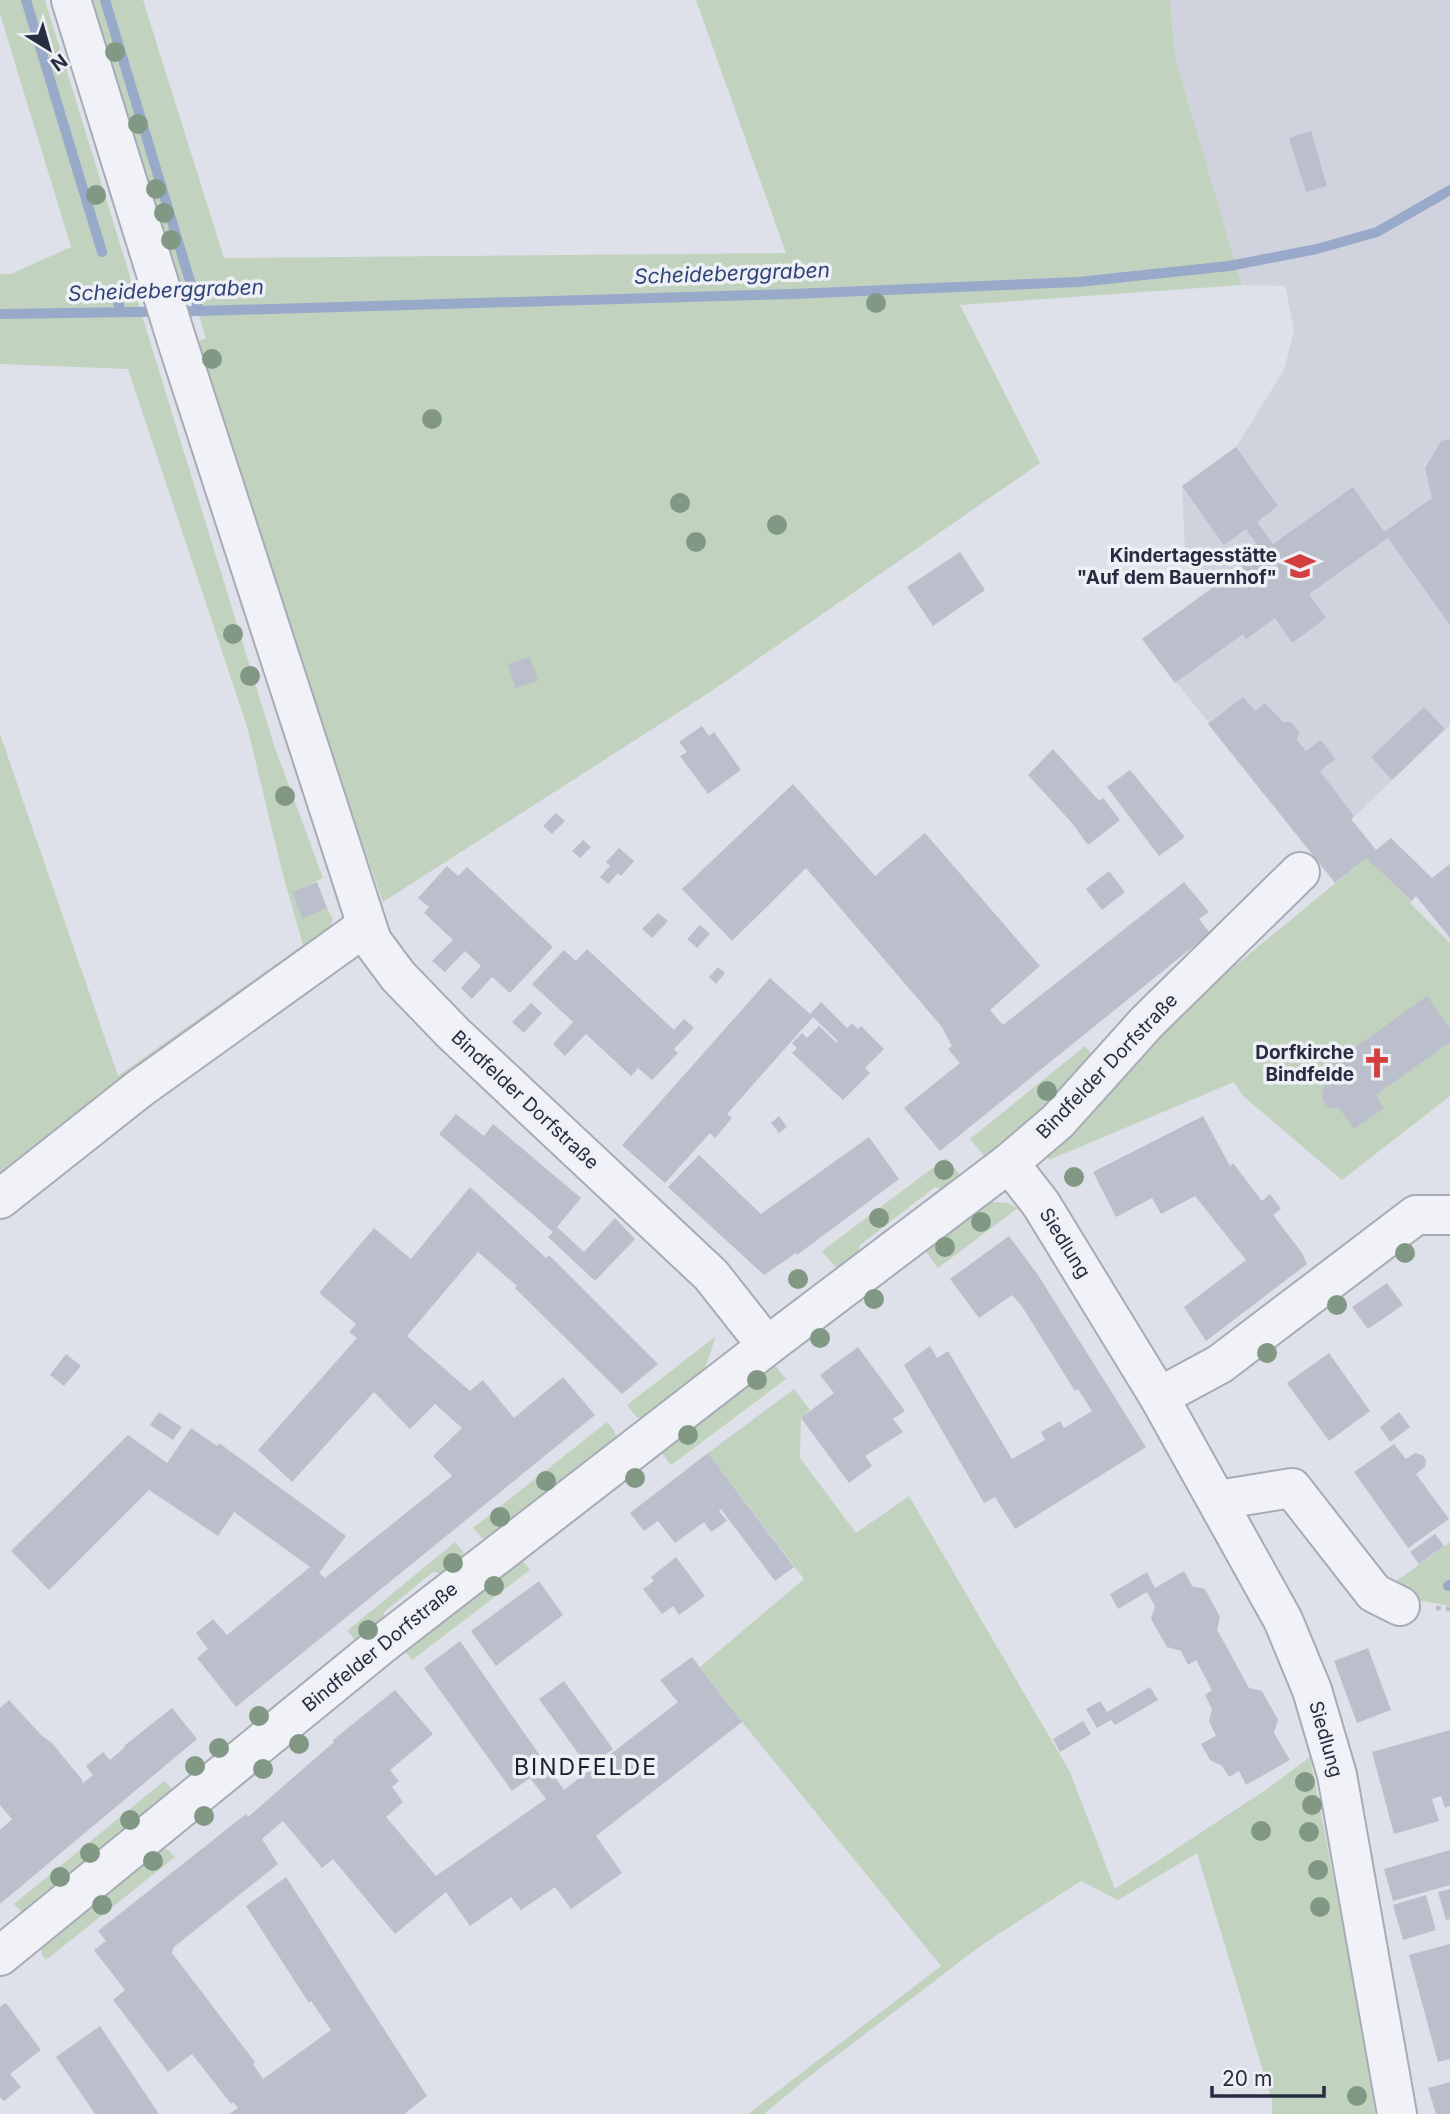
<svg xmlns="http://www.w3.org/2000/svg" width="1450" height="2114" viewBox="0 0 1450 2114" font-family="Inter,sans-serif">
  <rect width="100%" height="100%" fill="#dee1e9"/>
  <!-- built -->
  <path fill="#d0d3de" d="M1170 0H1450V725L1314 855 1142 639 1210 589 1185 550 1182 486 1236 447 1285 368 1294 329 1285 286 1242 285 1175 57Z"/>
  <!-- green -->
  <g fill="#c1d3bf">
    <path d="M0 0H45L275 748 323 878 292 893 302 918 327 908 333 919 330 929 0 1184V734L118 1076 303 945 283 875 248 730 128 369 0 364V274H11L71 247 0 14Z"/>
    <path d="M91 0H143L224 258 786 253 696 0H1170L1175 57 1242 285 960 305 1040 463 710 692 383 902 303 675 197 342 206 338 190 287 181 289Z"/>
    <path d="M1366 858 1412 901 1410 903 1450 943V1096L1342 1180 1243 1096 1234 1082 1049 1160 1047 1156 1048 1151 1087 1118 1186 1006Z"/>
    <path d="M1085 1046 1096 1059 990 1160 984 1156 970 1139Z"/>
    <path d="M946 1158 961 1176 949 1192 935 1187 860 1245 857 1260 844 1270 835 1266 822 1251Z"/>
    <path d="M993 1202 1007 1203 1018 1208 938 1268 927 1253V1243L983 1203Z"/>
    <path d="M716 1336 703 1373 647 1419 636 1417 627 1405Z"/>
    <path d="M772 1361 786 1379 671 1465 659 1449Z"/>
    <path d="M794 1389 810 1410 801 1418 800 1458 856 1533 909 1496 1070 1772 1115 1889 1267 1789 1310 1757 1360 2014 1375 2114H1272V2101L1197 1853 1118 1900 1081 1881 983 1944 806 2079 764 2114H748L941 1966 742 1722 700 1667 804 1579 708 1453Z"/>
    <path d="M607 1422 615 1432 617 1443 491 1539 482 1538 473 1528Z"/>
    <path d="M455 1542 463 1551 464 1563 448 1575 433 1572 384 1612 385 1625 363 1642 355 1640 347 1631Z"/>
    <path d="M1450 1542V1606L1411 1599 1390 1586Z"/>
    <path d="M515 1560 524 1562 530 1570 412 1660 405 1651 408 1643Z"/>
    <path d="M164 1781 172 1789 171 1800 32 1915 22 1912 14 1904Z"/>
    <path d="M159 1847 168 1850 175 1857 46 1960 42 1955 41 1947Z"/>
  </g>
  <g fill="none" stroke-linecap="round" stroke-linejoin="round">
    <!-- stream -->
    <g stroke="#98a9ca" stroke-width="10">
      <path d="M26 0 102 252"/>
      <path d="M105 0 199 311"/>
      <path d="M115 292 121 312"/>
      <path d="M0 314 199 311 792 294 1078 282 1229 266 1317 249 1377 232 1450 190"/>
      <path d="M1448 1586 1450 1585"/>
    </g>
  </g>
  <!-- building -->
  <g fill="#bbbfcc">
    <path d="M1311 131 1327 186 1306 192 1289 138Z"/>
    <path d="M1450 439V625L1388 538 1309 594 1326 618 1292 643 1275 618 1246 639 1243 634 1175 683 1142 639 1262 552 1246 529 1224 545 1182 486 1236 447 1278 506 1257 522 1273 544 1353 487 1384 532 1432 498 1425 468 1441 441Z"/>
    <path d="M960 552 985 590 933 626 907 587Z"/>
    <path d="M530 657 538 681 515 688 508 664Z"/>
    <path d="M1243 697 1255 711 1265 703 1283 722H1291L1299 732 1297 740 1306 751 1321 740 1335 759 1320 771 1354 816 1351 819 1376 850 1391 838 1432 878 1450 864V938L1416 896 1412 901 1366 858 1335 883 1208 724Z"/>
    <path d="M1424 707 1445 729 1392 780 1371 757Z"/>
    <path d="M702 726 709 736 714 732 741 770 708 794 680 756 687 752 679 742Z"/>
    <path d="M1053 749 1099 801 1103 798 1120 820 1088 845 1072 823 1028 775Z"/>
    <path d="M1130 770 1185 837 1159 856 1107 787Z"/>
    <path d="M793 784 875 876 925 833 1040 966 990 1010 1003 1025 1184 882 1209 912 1199 919 1210 933 940 1151 904 1108 960 1063 948 1049 952 1046 942 1027 806 868 732 941 682 889Z"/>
    <path d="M556 813 565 821 552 834 543 826Z"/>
    <path d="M583 840 591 847 580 858 572 851Z"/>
    <path d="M619 848 634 861 621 876 618 873 608 884 600 877 610 866 606 862Z"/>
    <path d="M447 866 458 876 467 867 553 947 510 993 492 977 472 999 461 988 481 966 465 951 445 972 432 961 453 940 424 913 429 907 418 898Z"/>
    <path d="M1109 871 1125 892 1102 910 1086 889Z"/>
    <path d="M317 882 327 908 302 919 292 892Z"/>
    <path d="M658 913 668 921 652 938 642 929Z"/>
    <path d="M700 925 710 934 697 948 687 939Z"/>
    <path d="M587 949 674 1030 684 1019 694 1028 674 1049 678 1053 652 1080 638 1068 631 1076 586 1034 565 1056 553 1044 573 1022 532 984 564 950 576 961Z"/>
    <path d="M718 967 725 973 716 984 709 977Z"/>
    <path d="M770 978 810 1014 821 1002 847 1028 852 1023 858 1029 861 1026 884 1049 865 1068 870 1073 843 1100 792 1053 797 1048 792 1043 802 1033 807 1038 819 1026 837 1043 838 1041 813 1017 727 1114 732 1118 715 1138 710 1133 665 1183 622 1145Z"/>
    <path d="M1427 996 1450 1028V1042L1376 1095 1384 1108 1354 1129 1339 1108H1329L1324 1103 1322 1096 1325 1084 1318 1074Z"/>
    <path d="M531 1003 542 1013 524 1033 512 1022Z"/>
    <path d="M456 1114 484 1136 493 1124 581 1198 557 1227 584 1252 615 1218 635 1239 595 1281 548 1237 553 1232 439 1134Z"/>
    <path d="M779 1116 787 1127 779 1133 771 1123Z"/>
    <path d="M1203 1116 1230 1166 1233 1163 1262 1201 1270 1194 1281 1209 1273 1215 1302 1253 1307 1264 1206 1341 1184 1307 1246 1260 1195 1196 1161 1214 1152 1198 1116 1217 1093 1172Z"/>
    <path d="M869 1137 899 1179 797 1255 796 1253 764 1275 668 1187 699 1155 761 1214Z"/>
    <path d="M470 1187 546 1258 549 1255 658 1364 622 1394 515 1288 517 1286 478 1252 407 1336 470 1391 483 1380 514 1418 563 1377 595 1415 236 1707 197 1658 208 1649 196 1633 213 1619 227 1635 310 1567 234 1512 218 1536 149 1490 49 1590 11 1551 128 1435 167 1463 191 1428 217 1446 219 1443 346 1536 319 1573 325 1578 452 1476 433 1456 462 1428 435 1404 410 1429 374 1392 292 1482 258 1450 357 1338 349 1332 356 1324 319 1293 374 1228 411 1259Z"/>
    <path d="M1009 1236 1038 1275 1146 1447 1015 1529 995 1497 984 1503 904 1365 930 1346 937 1358 948 1351 1012 1459 1045 1440 1041 1432 1060 1421 1064 1428 1092 1411 1078 1389 1075 1391 1021 1305 1012 1295 979 1318 950 1279Z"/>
    <path d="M1387 1283 1403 1305 1368 1329 1352 1307Z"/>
    <path d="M858 1347 905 1411 893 1419 903 1432 865 1456 872 1466 849 1483 801 1418 834 1393 820 1375Z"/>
    <path d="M1329 1353 1370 1411 1329 1441 1287 1383Z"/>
    <path d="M66 1354 81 1366 64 1386 50 1375Z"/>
    <path d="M159 1412 182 1427 173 1440 150 1425Z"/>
    <path d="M1399 1412 1410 1427 1390 1442 1380 1427Z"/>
    <path d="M1394 1444 1406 1459 1415 1453 1422 1455 1426 1460 1425 1467 1416 1474 1449 1519 1408 1548 1354 1472Z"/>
    <path d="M708 1453 794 1567 775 1581 721 1509 719 1511 727 1521 711 1532 704 1522 675 1543 658 1521 644 1531 630 1513Z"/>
    <path d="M1435 1534 1444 1546 1419 1564 1410 1552Z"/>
    <path d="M676 1557 705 1596 679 1615 673 1606 662 1614 643 1589 654 1581 651 1577Z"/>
    <path d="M1184 1571 1192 1586 1205 1589 1220 1617 1217 1630 1225 1644 1249 1688 1262 1691 1278 1720 1274 1733 1290 1760 1246 1785 1239 1771 1229 1777 1222 1766 1210 1760 1201 1744 1216 1736 1209 1721 1212 1709 1205 1695 1212 1690 1196 1660 1188 1665 1181 1651 1167 1647 1151 1619 1155 1606 1147 1592 1118 1609 1110 1594 1147 1572 1155 1588Z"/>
    <path d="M539 1581 563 1615 496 1666 471 1631Z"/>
    <path d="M460 1641 564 1790 678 1702 660 1680 692 1657 742 1722 596 1836 622 1873 571 1909 555 1887 521 1910 511 1897 470 1926 446 1892 395 1934 333 1859 322 1868 283 1821 262 1839 278 1864 174 1947 172 1953 255 2062 253 2064 263 2079 331 2030 311 2001 309 2003 246 1906 286 1877 427 2096 404 2114H229L238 2108 233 2102 231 2104 192 2054 168 2072 113 2000 125 1990 94 1950 106 1941 98 1931 246 1814 248 1817 334 1742 333 1740 395 1690 433 1734 390 1770 399 1781 392 1787 403 1802 386 1817 436 1876 546 1799 530 1778 512 1791 424 1668Z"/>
    <path d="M1368 1648 1391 1710 1357 1723 1334 1661Z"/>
    <path d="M564 1681 613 1749 588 1767 539 1699Z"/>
    <path d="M1150 1687 1158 1700 1115 1725 1111 1720 1097 1728 1086 1709 1100 1701 1107 1712Z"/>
    <path d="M9 1700 42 1736 52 1743 83 1781 82 1784 93 1775 86 1766 103 1752 110 1760 125 1747 124 1746 172 1708 197 1739 0 1904V1830L12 1819 0 1805V1708Z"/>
    <path d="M1083 1721 1091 1734 1060 1752 1053 1739Z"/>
    <path d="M1450 1730V1806L1445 1808 1441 1796 1432 1799 1439 1821 1394 1834 1372 1752Z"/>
    <path d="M1450 1850V1885L1393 1901 1384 1869Z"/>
    <path d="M1450 1889V1919L1446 1920 1438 1892Z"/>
    <path d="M1426 1895 1436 1930 1403 1940 1393 1905Z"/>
    <path d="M1450 1944V2059L1438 2062 1409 1955Z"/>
    <path d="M6 2003 41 2050 10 2074 21 2087 4 2101 0 2097V2007Z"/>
    <path d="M100 2026 159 2114H95L56 2057Z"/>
    <path d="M1450 2082V2114H1436L1428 2088Z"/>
  </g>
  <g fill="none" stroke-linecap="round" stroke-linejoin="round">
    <!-- minor casing -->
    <g stroke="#a7abb6" stroke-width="42">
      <g id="minor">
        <path d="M71 0 177 341 372 941 398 976 453 1033 711 1275 767 1346"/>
        <path d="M1009 1163 1041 1204 1159 1397 1283 1620 1312 1690 1337 1775 1397 2114"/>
        <path d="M0 1199 139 1089 366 926"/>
        <path d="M1159 1397 1220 1364 1416 1215H1450"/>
        <path d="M1218 1500 1292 1488 1374 1593 1400 1606"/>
        <path d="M0 1956 381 1645 767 1346 1009 1163 1058 1121 1147 1022 1300 872"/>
      </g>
    </g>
    <!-- path -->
    <path stroke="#bcbfc7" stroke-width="4.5" stroke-dasharray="5 5" stroke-linecap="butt" d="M1436 1608 1450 1609"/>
    <!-- minor -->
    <use href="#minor" stroke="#f1f2f7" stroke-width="38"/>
  </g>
  <!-- trees -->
  <g fill="#819885">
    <circle cx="115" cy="52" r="10"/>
    <circle cx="138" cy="124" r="10"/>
    <circle cx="156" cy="189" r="10"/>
    <circle cx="96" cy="195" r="10"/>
    <circle cx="164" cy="213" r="10"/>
    <circle cx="171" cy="240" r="10"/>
    <circle cx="876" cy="303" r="10"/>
    <circle cx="212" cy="359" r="10"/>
    <circle cx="432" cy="419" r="10"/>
    <circle cx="680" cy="503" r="10"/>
    <circle cx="777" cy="525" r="10"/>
    <circle cx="696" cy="542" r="10"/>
    <circle cx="233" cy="634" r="10"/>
    <circle cx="250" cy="676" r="10"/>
    <circle cx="285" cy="796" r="10"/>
    <circle cx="1047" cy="1091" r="10"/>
    <circle cx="944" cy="1170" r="10"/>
    <circle cx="1074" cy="1177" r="10"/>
    <circle cx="879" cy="1218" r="10"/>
    <circle cx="981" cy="1222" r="10"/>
    <circle cx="945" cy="1247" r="10"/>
    <circle cx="1405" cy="1253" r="10"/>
    <circle cx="798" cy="1279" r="10"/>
    <circle cx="874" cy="1299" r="10"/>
    <circle cx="1337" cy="1305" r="10"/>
    <circle cx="820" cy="1338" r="10"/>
    <circle cx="1267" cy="1353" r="10"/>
    <circle cx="757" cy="1380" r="10"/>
    <circle cx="688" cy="1435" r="10"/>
    <circle cx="635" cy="1478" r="10"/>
    <circle cx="546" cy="1481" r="10"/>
    <circle cx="500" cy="1517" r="10"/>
    <circle cx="453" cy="1563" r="10"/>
    <circle cx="494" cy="1586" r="10"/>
    <circle cx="368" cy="1630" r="10"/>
    <circle cx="259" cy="1716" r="10"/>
    <circle cx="299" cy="1744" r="10"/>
    <circle cx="219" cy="1748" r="10"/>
    <circle cx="195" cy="1766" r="10"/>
    <circle cx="263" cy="1769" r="10"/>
    <circle cx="1305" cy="1782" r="10"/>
    <circle cx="1312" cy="1805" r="10"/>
    <circle cx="204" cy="1816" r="10"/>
    <circle cx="130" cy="1820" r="10"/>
    <circle cx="1261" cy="1831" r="10"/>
    <circle cx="1309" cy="1832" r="10"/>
    <circle cx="90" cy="1853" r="10"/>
    <circle cx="153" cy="1861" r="10"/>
    <circle cx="1318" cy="1870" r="10"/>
    <circle cx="60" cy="1877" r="10"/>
    <circle cx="102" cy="1905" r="10"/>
    <circle cx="1320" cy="1907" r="10"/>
    <circle cx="1357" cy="2096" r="10"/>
  </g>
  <!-- icons -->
  <defs>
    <g id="school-bare" transform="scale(2.415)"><path d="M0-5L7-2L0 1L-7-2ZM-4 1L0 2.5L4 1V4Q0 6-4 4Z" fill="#d33e3e" stroke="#eef0f6" stroke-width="2.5" paint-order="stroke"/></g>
    <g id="church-bare" transform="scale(2.415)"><path d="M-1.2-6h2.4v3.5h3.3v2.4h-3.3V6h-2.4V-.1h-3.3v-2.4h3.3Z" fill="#d33e3e" stroke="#eef0f6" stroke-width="2.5" paint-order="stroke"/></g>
  </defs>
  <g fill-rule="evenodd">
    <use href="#school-bare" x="1300" y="566"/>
    <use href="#church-bare" x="1377" y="1063"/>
  </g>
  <g text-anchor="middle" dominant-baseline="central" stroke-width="7" stroke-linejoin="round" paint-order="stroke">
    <!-- poi labels -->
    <g font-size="19" font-weight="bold" fill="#272c40" stroke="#eef0f6" text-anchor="end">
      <text x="1277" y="555">Kindertagesstätte<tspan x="1277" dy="22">"Auf dem Bauernhof"</tspan></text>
      <text x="1354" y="1052">Dorfkirche<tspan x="1354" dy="22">Bindfelde</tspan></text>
    </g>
    <!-- street labels -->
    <g font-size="19" fill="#272c40" stroke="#eef0f6">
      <text transform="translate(1107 1066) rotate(-46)">Bindfelder Dorfstraße</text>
      <text transform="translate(525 1100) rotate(43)">Bindfelder Dorfstraße</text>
      <text transform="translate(1065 1243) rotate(58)">Siedlung</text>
      <text transform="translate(380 1647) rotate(-39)">Bindfelder Dorfstraße</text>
      <text transform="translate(1326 1739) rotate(74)">Siedlung</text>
    </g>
    <!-- water labels -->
    <g font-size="21" font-style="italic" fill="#2f4476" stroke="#eef0f6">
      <text transform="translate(732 273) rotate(-2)">Scheideberggraben</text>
      <text transform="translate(166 290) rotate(-2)">Scheideberggraben</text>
    </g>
    <!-- quarter labels -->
    <g font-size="23" letter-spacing="2" fill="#191e31" stroke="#eef0f6">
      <text x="586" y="1767">BINDFELDE</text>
    </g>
  </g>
  <!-- north arrow -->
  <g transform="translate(49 49) rotate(143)" stroke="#eef0f6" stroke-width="5" paint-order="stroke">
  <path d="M0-5L12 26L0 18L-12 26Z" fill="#272c40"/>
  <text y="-10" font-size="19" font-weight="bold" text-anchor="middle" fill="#272c40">N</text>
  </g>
  <!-- scale -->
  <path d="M1212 2086v10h112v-10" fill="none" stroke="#272c40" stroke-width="3.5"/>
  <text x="1222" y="2086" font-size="21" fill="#272c40" stroke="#eef0f6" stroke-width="5" paint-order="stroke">20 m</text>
</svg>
